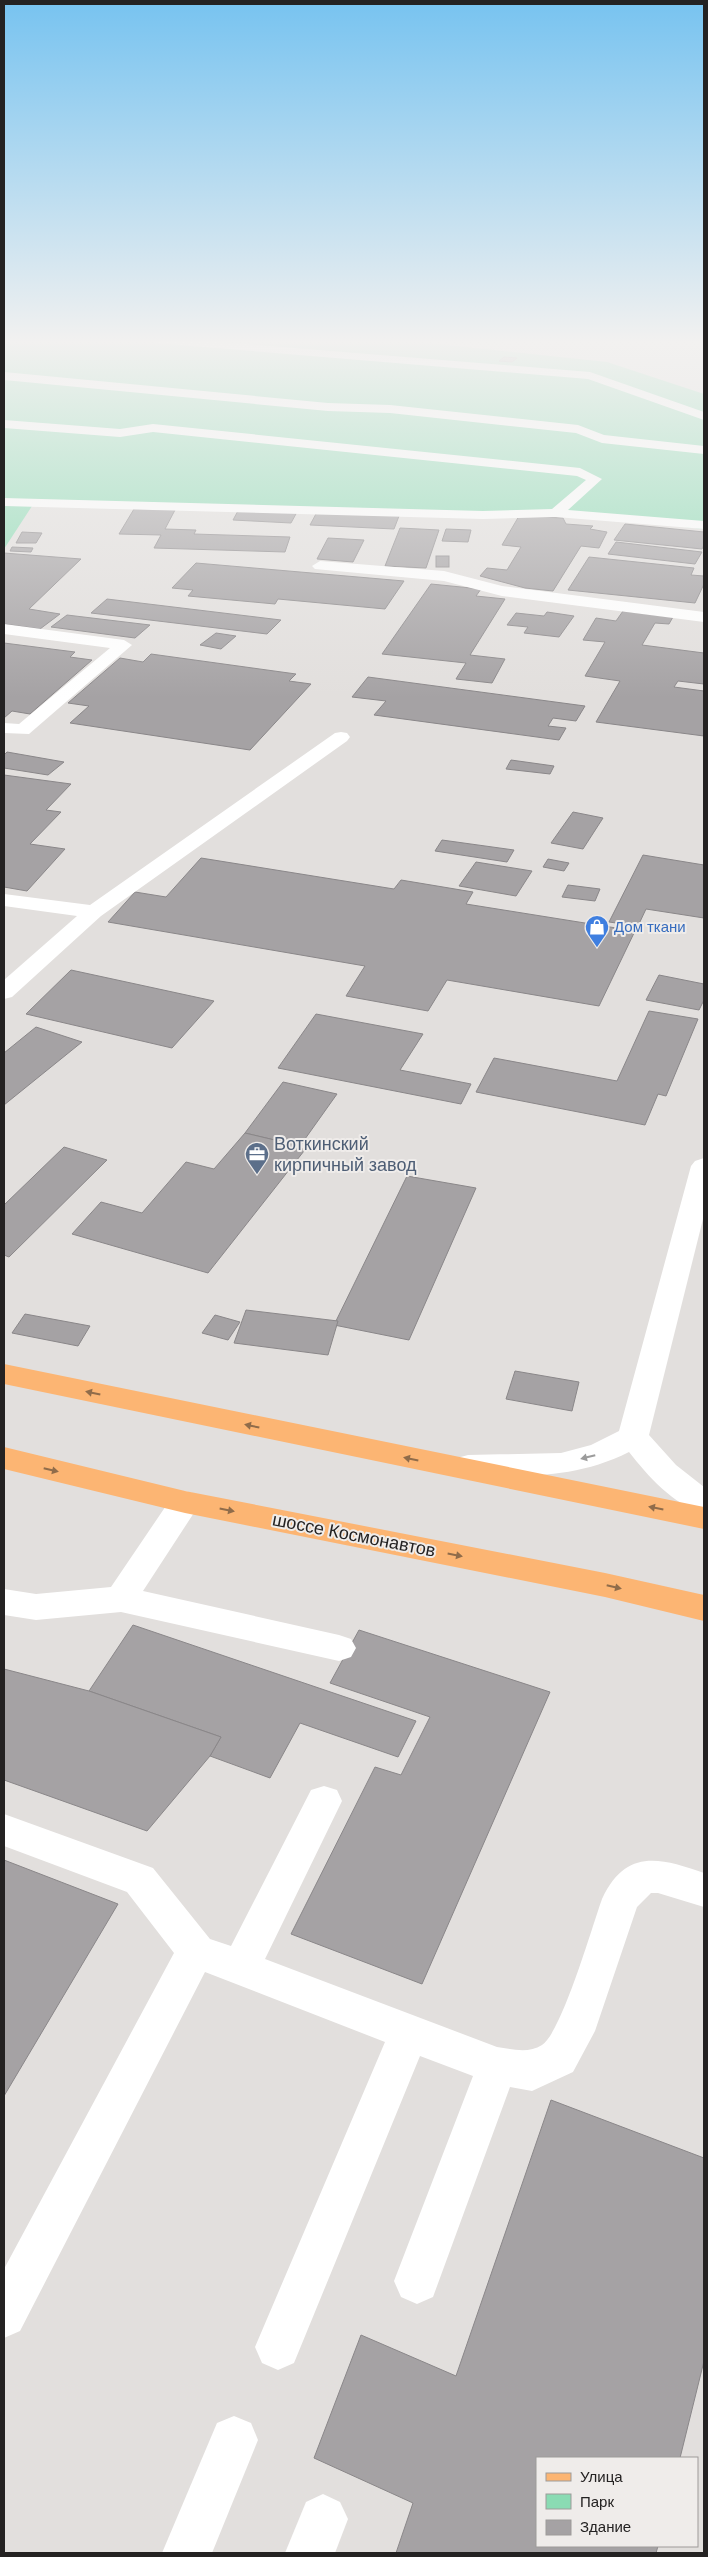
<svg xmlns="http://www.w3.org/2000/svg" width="708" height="2557" viewBox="0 0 708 2557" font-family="'DM Sans',sans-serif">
  <rect width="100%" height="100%" fill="#e2dfdd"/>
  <!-- green -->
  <path fill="#8adbb3" d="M4 340H400L607 362 704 394V529L569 515 34 503 4 549Z"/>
  <!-- building -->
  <g fill="#a5a2a4" stroke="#8a8789">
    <path d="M504 357 517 358 512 362 499 361Z"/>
    <path d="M134 509 175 510 165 529 196 530 194 534 290 537 285 552 154 548 161 535 119 534Z"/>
    <path d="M239 509 297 512 291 523 233 520Z"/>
    <path d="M317 512 399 516 394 529 310 525Z"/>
    <path d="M519 516 563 518 566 524 593 526 590 529 607 532 599 548 581 546 553 591 525 588 480 576 487 568 507 570 521 547 502 545Z"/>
    <path d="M625 524 704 532V545L702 549 614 540Z"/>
    <path d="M400 528 439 530 426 568 385 566Z"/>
    <path d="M446 529 471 530 468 542 442 541Z"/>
    <path d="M22 532 42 533 36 543H16Z"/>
    <path d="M328 538 364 540 353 562 317 559Z"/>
    <path d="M616 542 702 552 695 564 608 554Z"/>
    <path d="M12 547 33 548 31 552 10 551Z"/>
    <path d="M4 553 81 559 29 609 60 614 40 629 4 624Z"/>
    <rect x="436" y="556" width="13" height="11"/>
    <path d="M589 557 694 568 691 575 704 576V584L695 603 568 590Z"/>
    <path d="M196 563 404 581 385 609 278 599 275 604 188 596 193 590 172 588Z"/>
    <path d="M431 584 481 589 476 596 505 599 470 655 505 659 492 683 456 679 466 663 382 654Z"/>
    <path d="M107 599 281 620 267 634 91 613Z"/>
    <path d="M623 611 673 617 669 624 655 623 642 645 704 653V684L678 681 674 687 704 691V736L596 722 620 681 585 676 605 642 583 640 596 618 616 621Z"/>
    <path d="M547 612 574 616 559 637 524 633 528 627 507 625 516 613 544 616Z"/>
    <path d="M67 615 150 625 135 638 51 627Z"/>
    <path d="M216 633 236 636 221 649 200 645Z"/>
    <path d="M4 643 75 652 70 657 92 660 30 714 12 711 4 718Z"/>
    <path d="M151 654 296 674 289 681 311 684 250 750 70 723 89 706 68 703 120 658 143 662Z"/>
    <path d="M368 677 585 706 576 721 553 718 548 726 566 728 559 740 374 715 386 701 352 697Z"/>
    <path d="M7 752 64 762 48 775 4 768V755Z"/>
    <path d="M511 760 554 766 550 774 506 769Z"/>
    <path d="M4 775 71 784 46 810 61 812 30 844 65 849 27 891 4 887Z"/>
    <path d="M573 812 603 818 583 849 551 843Z"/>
    <path d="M442 840 514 850 507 862 435 851Z"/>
    <path d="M643 855 704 865V918L646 909 638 926 609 922Z"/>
    <path d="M201 858 394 889 401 880 473 892 466 904 635 931 599 1006 447 980 428 1011 346 996 365 966 108 922 135 892 166 897Z"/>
    <path d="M548 859 569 863 564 871 543 867Z"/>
    <path d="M476 862 532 871 516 896 459 886Z"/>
    <path d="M568 885 600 889 595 901 562 897Z"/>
    <path d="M71 970 214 1001 172 1048 26 1014Z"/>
    <path d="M659 975 704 984V1000L699 1010 646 1000Z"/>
    <path d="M649 1011 698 1019 666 1096 658 1094 645 1125 476 1092 494 1058 617 1081Z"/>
    <path d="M316 1014 423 1034 400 1070 471 1084 461 1104 278 1068Z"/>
    <path d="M36 1027 82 1042 4 1105V1053Z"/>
    <path d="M283 1082 337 1094 300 1146 245 1133Z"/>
    <path d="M245 1133 300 1146 304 1151 208 1273 72 1234 101 1202 142 1213 186 1162 214 1169Z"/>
    <path d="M64 1147 107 1160 9 1257 4 1255V1205Z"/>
    <path d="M407 1176 476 1188 409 1340 334 1325Z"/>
    <path d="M246 1310 338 1321 328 1355 234 1343Z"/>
    <path d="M25 1314 90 1326 78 1346 12 1333Z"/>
    <path d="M215 1315 240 1322 228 1340 202 1333Z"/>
    <path d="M515 1371 579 1382 572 1411 506 1399Z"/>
    <path d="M133 1625 416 1721 398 1757 300 1723 270 1778 210 1756 221 1737 89 1691Z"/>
    <path d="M359 1630 550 1692 422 1984 291 1934 375 1767 401 1775 430 1717 330 1683Z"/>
    <path d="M4 1669 89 1691 221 1737 210 1756 147 1831 4 1780Z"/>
    <path d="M4 1860 118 1904 4 2096Z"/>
    <path d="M551 2100 704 2158V2361L680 2458H537V2546H658L656 2553H396L413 2503 314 2458 361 2335 456 2376Z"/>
  </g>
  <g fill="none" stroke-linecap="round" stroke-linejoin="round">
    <!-- minor -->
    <g fill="#fff" fill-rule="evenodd">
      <path d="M151 340H197L590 372 704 412V420L588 379 156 343Z"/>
      <path d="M4 372 328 403 390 405 578 425 604 435 704 446V454L602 443 576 433 390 413 328 411 4 380Z"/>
      <path d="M4 420 120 429 153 424 580 468 602 479 568 510 704 521V529L556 517 483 519 4 506V498L483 511 552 509 586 480 577 476 153 432 120 437 4 428Z"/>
      <path d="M320 561 444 571 502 586 704 612V622L502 596 444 581 315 569 312 566Z"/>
      <path d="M4 624 124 640 132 645 29 734 4 733V723L19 724 110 648 4 634Z"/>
      <path d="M341 732 347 733 350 737 347 741 101 916 12 997 4 999V980L77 916 4 906V894L90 905 335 733Z"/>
      <path d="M704 1158V1215L649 1435 676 1465 704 1487V1513C673 1505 648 1476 629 1452 575 1479 526 1476 468 1477L457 1474 453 1466 457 1458 468 1455 561 1453 591 1445 619 1431 691 1166 695 1161Z"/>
      <path d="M185 1491 196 1494 201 1502 143 1591 339 1635 351 1639 356 1648 351 1657 339 1661 121 1612 36 1620 4 1615V1589L36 1594 111 1587 174 1494Z"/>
      <path d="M324 1786 337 1790 342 1801 265 1959 497 2047C512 2049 528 2054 542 2045 562 2032 592 1927 602 1899 626 1848 660 1858 704 1873V1907L658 1893H651L637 1907 595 2031 573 2072 532 2091 510 2087 433 2297 417 2304 401 2297 394 2281 473 2076 420 2056 294 2363 278 2370 262 2363 255 2347 385 2042 205 1972 20 2331 4 2338V2269L174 1953 127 1892 4 1846V1814L153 1868 210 1939 231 1946 311 1790Z"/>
      <path d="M234 2416 251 2423 258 2440 212 2553H162L217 2423Z"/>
      <path d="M323 2494 340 2502 348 2519 335 2553H285L306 2502Z"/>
    </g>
    <!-- major -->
    <g fill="#fcb573" fill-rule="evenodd">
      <path d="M4 1364 704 1507V1529L4 1384Z"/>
      <path d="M4 1447 185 1491 605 1573 704 1595V1621L605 1597 185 1513 4 1469Z"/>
    </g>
  </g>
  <!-- one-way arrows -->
  <defs><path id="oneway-solid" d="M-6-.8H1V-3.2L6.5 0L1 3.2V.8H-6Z" transform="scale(1.25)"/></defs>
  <g fill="#906c4a">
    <use href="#oneway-solid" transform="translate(93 1393) rotate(-168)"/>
    <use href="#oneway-solid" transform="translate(252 1426) rotate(-168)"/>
    <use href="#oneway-solid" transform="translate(411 1459) rotate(-168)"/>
    <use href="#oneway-solid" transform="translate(51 1470) rotate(13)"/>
    <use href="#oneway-solid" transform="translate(656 1508) rotate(-169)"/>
    <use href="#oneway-solid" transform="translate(227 1510) rotate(11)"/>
    <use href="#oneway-solid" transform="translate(455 1555) rotate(11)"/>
    <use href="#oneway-solid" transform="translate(614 1587) rotate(13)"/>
  </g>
  <use fill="#9c9c9c" href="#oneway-solid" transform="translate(588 1457) rotate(166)"/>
  <!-- sky -->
  <linearGradient id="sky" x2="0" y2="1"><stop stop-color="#77c3f0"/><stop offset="0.49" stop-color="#f2f1f0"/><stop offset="1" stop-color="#f2f1f0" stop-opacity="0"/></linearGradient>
  <rect width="708" height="698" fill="url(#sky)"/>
  <!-- icons -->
  <defs>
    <g id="shop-pin" transform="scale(1.25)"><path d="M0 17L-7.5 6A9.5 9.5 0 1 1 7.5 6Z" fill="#3f7fe0" stroke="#efecea"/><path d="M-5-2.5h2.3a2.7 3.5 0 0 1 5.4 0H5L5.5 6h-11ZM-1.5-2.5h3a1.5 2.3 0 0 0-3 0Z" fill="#fff"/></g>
    <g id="office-pin" transform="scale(1.25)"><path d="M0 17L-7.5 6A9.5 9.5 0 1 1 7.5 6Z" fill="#5c6f8a" stroke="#efecea"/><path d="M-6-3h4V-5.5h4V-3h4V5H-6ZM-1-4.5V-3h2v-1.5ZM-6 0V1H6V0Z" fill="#fff"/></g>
  </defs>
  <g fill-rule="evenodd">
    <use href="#shop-pin" x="597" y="927"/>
    <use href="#office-pin" x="257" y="1154"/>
  </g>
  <g text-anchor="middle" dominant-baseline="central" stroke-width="4" stroke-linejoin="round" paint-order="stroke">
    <!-- far-shop labels -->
    <g font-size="15" fill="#366cbe" stroke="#efecea" text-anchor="start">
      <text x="614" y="927">Дом ткани</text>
    </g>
    <!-- service labels -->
    <g font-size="18" fill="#4e5e75" stroke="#efecea" text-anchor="start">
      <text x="274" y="1144">Воткинский<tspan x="274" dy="21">кирпичный завод</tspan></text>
    </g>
    <!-- street labels -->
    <g font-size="18" fill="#242222" stroke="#efecea">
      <text transform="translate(354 1535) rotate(11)">шоссе Космонавтов</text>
    </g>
  </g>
  <!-- border -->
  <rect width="708" height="2557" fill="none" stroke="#242222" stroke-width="10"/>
  <!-- legend -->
  <rect x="536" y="2457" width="162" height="90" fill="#efecea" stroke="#9e9b9a"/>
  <rect x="546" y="2473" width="25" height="8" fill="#fcb573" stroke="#9e9b9a"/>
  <text x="580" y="2482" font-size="15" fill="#242222">Улица</text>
  <rect x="546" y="2494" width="25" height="15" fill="#8adbb3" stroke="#9e9b9a"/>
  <text x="580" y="2507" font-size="15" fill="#242222">Парк</text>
  <rect x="546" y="2520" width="25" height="15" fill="#a5a2a4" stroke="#9e9b9a"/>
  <text x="580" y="2532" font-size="15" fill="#242222">Здание</text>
</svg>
